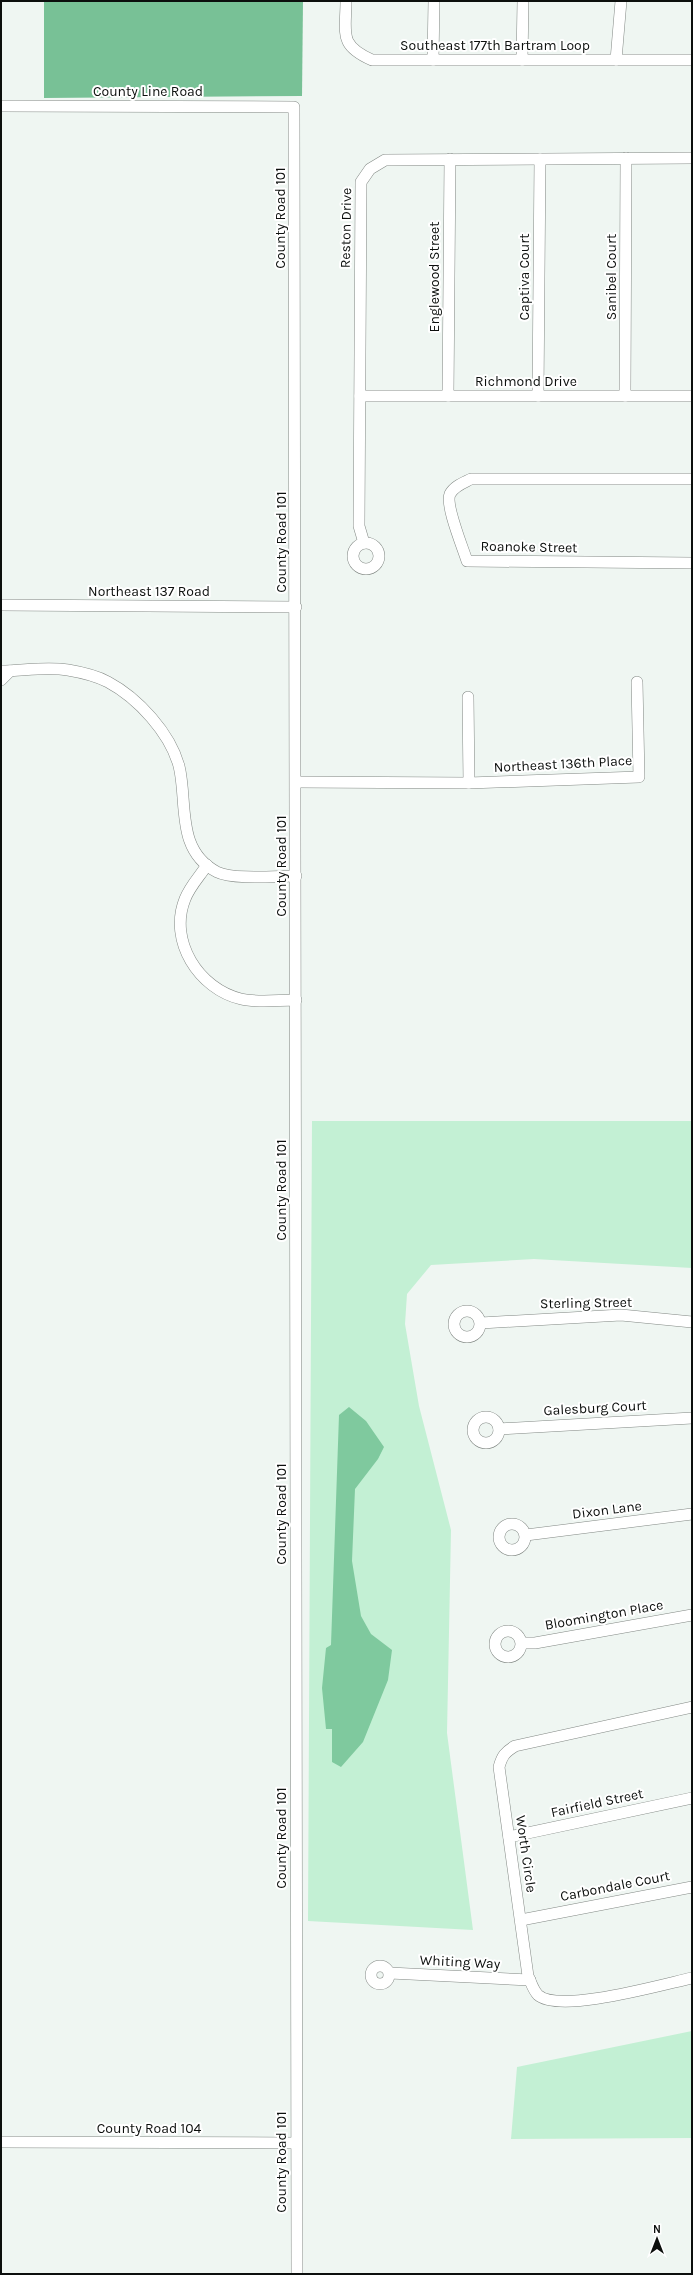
<svg xmlns="http://www.w3.org/2000/svg" width="693" height="2275" viewBox="0 0 693 2275" font-family="Karla,sans-serif">
  <rect width="100%" height="100%" fill="#eff6f2"/>
  <!-- green -->
  <g fill="#c3f0d4">
    <path d="M312 1121H692V1268L534 1259 431 1265 407 1294 405 1324 419 1406 451 1530 447 1733 473 1930 308 1921Z"/>
    <path d="M692 2031V2138L511 2139 517 2067Z"/>
  </g>
  <!-- forest -->
  <path fill="#78c196" d="M44 1H303L302 96 44 98Z"/>
  <!-- water -->
  <path fill="#7fc99e" d="M349 1407 366 1421 384 1447 378 1459 355 1489 352 1561 361 1616 371 1634 392 1650 388 1680 363 1742 341 1767 332 1762V1729H326L322 1688 326 1648 331 1645 339 1415Z"/>
  <g fill="none" stroke-linecap="round" stroke-linejoin="round">
    <!-- minor casing -->
    <g stroke="#828884" stroke-width="12">
      <g id="minor">
        <path d="M346 1C346 33 338 45 372 60H692"/>
        <path d="M433 60 434 1"/>
        <path d="M522 60 523 1"/>
        <path d="M616 60 621 1"/>
        <path d="M1 106 294 107 297 2274"/>
        <path d="M360 396H692"/>
        <path d="M448 396 450 159"/>
        <path d="M538 396 540 159"/>
        <path d="M625 396 626 158"/>
        <path d="M692 479H471C463 483 454 486 450 494 445 505 463 548 467 561L692 563"/>
        <circle cx="366" cy="556" r="13"/>
        <path d="M364 543 359 526 361 182 370 169 385 160 692 158"/>
        <path d="M1 605 296 607"/>
        <path d="M1 671C23 671 46 666 68 670 80 672 97 676 108 682 138 698 170 733 179 766 188 802 175 850 217 872 233 880 277 876 296 876"/>
        <path d="M1 680 10 671"/>
        <path d="M468 697 469 783"/>
        <path d="M296 782 469 783 639 777 637 682"/>
        <path d="M207 865C200 876 190 886 185 899 168 941 199 989 241 999 258 1003 278 1000 296 1000"/>
        <circle cx="467" cy="1324" r="13"/>
        <path d="M481 1323 621 1315 692 1322"/>
        <circle cx="486" cy="1430" r="13"/>
        <path d="M499 1429 692 1418"/>
        <circle cx="512" cy="1537" r="13"/>
        <path d="M526 1535 692 1514"/>
        <circle cx="508" cy="1644" r="13"/>
        <path d="M522 1643H535L692 1615"/>
        <path d="M692 1707 515 1746C505 1752 502 1756 499 1767L528 1976C531 1982 533 1990 538 1995 559 2014 664 1984 692 1978"/>
        <path d="M509 1837 692 1798"/>
        <path d="M521 1920 692 1887"/>
        <circle cx="380" cy="1975" r="9"/>
        <path d="M390 1973 530 1980"/>
        <path d="M1 2142 296 2143"/>
      </g>
    </g>
    <!-- minor -->
    <use href="#minor" stroke="#fff" stroke-width="11"/>
  </g>
  <g text-anchor="middle" dominant-baseline="central" stroke-width="4" stroke-linejoin="round" paint-order="stroke">
    <!-- street labels -->
    <g font-size="14" fill="#0c0f0d" stroke="#fff">
      <text x="495" y="45">Southeast 177th Bartram Loop</text>
      <text x="148" y="91">County Line Road</text>
      <text transform="translate(280 218) rotate(-90)">County Road 101</text>
      <text transform="translate(346 228) rotate(-89)">Reston Drive</text>
      <text transform="translate(434 277) rotate(-90)">Englewood Street</text>
      <text transform="translate(524 277) rotate(-90)">Captiva Court</text>
      <text transform="translate(611 277) rotate(-90)">Sanibel Court</text>
      <text x="526" y="381">Richmond Drive</text>
      <text transform="translate(281 542) rotate(-90)">County Road 101</text>
      <text transform="translate(529 547) rotate(1)">Roanoke Street</text>
      <text x="149" y="591">Northeast 137 Road</text>
      <text transform="translate(563 764) rotate(-3)">Northeast 136th Place</text>
      <text transform="translate(281 866) rotate(-90)">County Road 101</text>
      <text transform="translate(281 1190) rotate(-90)">County Road 101</text>
      <text transform="translate(586 1303) rotate(-1)">Sterling Street</text>
      <text transform="translate(595 1408) rotate(-3)">Galesburg Court</text>
      <text transform="translate(607 1510) rotate(-7)">Dixon Lane</text>
      <text transform="translate(281 1514) rotate(-90)">County Road 101</text>
      <text transform="translate(604 1615) rotate(-10)">Bloomington Place</text>
      <text transform="translate(597 1803) rotate(-12)">Fairfield Street</text>
      <text transform="translate(281 1838) rotate(-90)">County Road 101</text>
      <text transform="translate(526 1854) rotate(82)">Worth Circle</text>
      <text transform="translate(615 1886) rotate(-11)">Carbondale Court</text>
      <text transform="translate(460 1962) rotate(3)">Whiting Way</text>
      <text x="149" y="2128">County Road 104</text>
      <text transform="translate(281 2162) rotate(-90)">County Road 101</text>
    </g>
  </g>
  <!-- border -->
  <rect width="693" height="2275" fill="none" stroke="#0c0f0d" stroke-width="4"/>
  <!-- north arrow -->
  <g transform="translate(657 2239)" stroke="#ffffff" stroke-width="3" paint-order="stroke">
  <path d="M0-3L7 15L0 10L-7 15Z" fill="#0c0f0d"/>
  <text y="-6" font-size="11" font-weight="bold" text-anchor="middle" fill="#0c0f0d">N</text>
  </g>
</svg>
